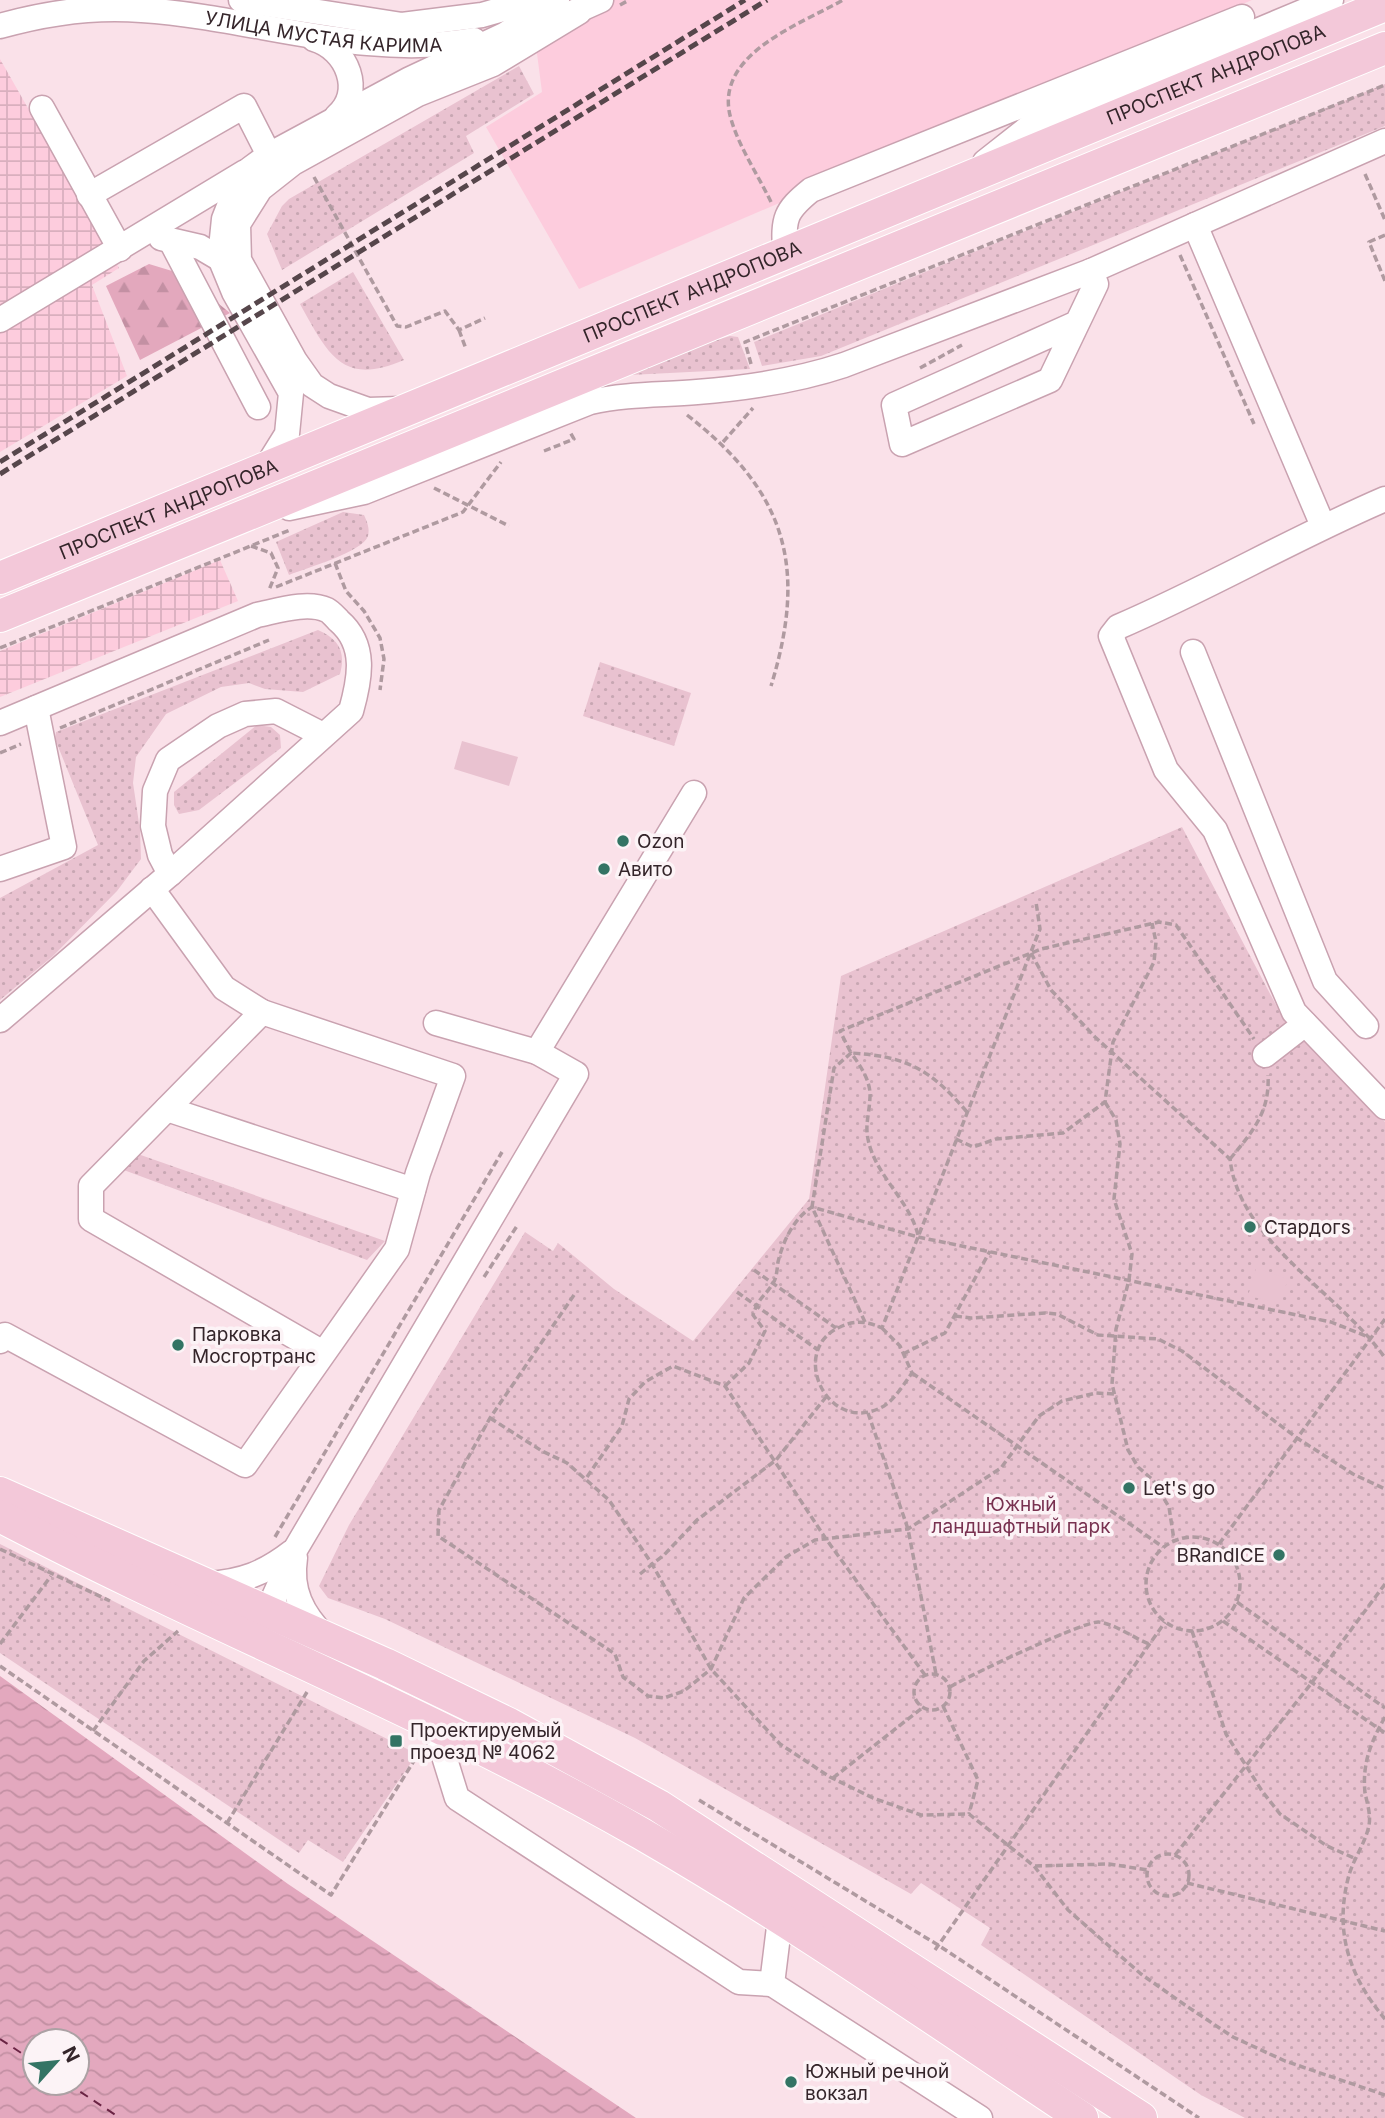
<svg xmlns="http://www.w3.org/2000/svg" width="1385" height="2118" viewBox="0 0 1385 2118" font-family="Inter,sans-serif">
  <defs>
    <pattern id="industrial-grid" width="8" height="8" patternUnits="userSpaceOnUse" patternTransform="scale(1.75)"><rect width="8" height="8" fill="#fdccdd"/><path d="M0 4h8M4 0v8" fill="none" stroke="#d9afbe"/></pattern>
    <pattern id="grass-dots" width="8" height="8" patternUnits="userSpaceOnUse" patternTransform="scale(1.75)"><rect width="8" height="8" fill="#e9c2d0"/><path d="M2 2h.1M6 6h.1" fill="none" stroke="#c8a7b3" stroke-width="1.8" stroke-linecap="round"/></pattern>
    <pattern id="forest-firs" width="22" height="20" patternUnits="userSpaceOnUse" patternTransform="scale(1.75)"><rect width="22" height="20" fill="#e3a8bd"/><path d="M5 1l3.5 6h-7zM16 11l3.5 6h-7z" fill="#c390a3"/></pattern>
    <pattern id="water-waves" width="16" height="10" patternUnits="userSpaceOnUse" patternTransform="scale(1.75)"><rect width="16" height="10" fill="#e3a8be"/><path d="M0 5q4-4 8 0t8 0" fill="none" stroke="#c390a3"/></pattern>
  </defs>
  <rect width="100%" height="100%" fill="#fae1e9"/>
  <!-- built -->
  <path fill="#fdccdd" d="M530 0H1252L579 289 486 127 542 92Z"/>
  <!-- industrial -->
  <g fill="url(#industrial-grid)">
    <path d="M0 59 119 268 92 285 127 376 0 452Z"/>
    <path d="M220 560 238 601 0 697V651Z"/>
  </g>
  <!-- grass -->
  <g fill="url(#grass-dots)">
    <path d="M519 66 534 94 466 136 474 153 282 270 267 234 282 206 289 199Z"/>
    <path d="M1385 84V126L821 356 762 366 754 342Z"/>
    <path d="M353 272 404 360C342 387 328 354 300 304Z"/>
    <path d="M730 336 738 337 750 369 629 375 680 351Z"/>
    <path d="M343 512 364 515C367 522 370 528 368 536 363 552 306 568 289 575L276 542Z"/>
    <path d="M318 630C339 639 346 652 340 674L303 692 265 689 249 683 221 687 166 714 136 757 133 783 140 830 141 859 117 891 53 956 0 1000V898L98 845 55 739 56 732Z"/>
    <path d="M600 662 691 693 674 746 583 716Z"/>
    <path d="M257 725 271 727 280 735 281 748 199 810 179 814 174 805V792Z"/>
    <path d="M1182 827 1285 1022 1385 1122V2118H1245L1201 2095 981 1945 990 1928 921 1883 911 1894 635 1738 385 1619 328 1598 319 1586 349 1525 525 1232 553 1251 558 1243 614 1289 693 1341 809 1199 841 976Z"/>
    <path d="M135 1153 385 1241 367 1260 121 1169Z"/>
    <path d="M0 1544 417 1754 343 1862 308 1840 299 1853 0 1653Z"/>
  </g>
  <!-- forest -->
  <path fill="url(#forest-firs)" d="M149 264 182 274 230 313 140 360 106 286Z"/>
  <!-- pitch -->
  <g fill="#e9c2d0">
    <path d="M462 741 518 757 509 786 454 769Z"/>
    <path d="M1256 1268 1288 1279 1280 1303 1248 1296Z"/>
  </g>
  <!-- water -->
  <path fill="url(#water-waves)" fill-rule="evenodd" d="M0 1676 288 1884 636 2118H0ZM35 2041H77V2083H35Z"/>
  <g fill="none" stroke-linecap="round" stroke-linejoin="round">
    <!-- ferry -->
    <g stroke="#6a2444" stroke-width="2" stroke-dasharray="9 7" stroke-linecap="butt">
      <path d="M0 2039 35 2062"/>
      <path d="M67 2083 120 2118"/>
    </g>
    <!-- minor casing -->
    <g stroke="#c9a2b0" stroke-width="27">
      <g id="minor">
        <path d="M241 0 402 25 482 15 535 0"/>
        <path d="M563 17 601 0"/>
        <path id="s1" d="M0 26C46 13 94 6 142 10 253 17 362 60 474 40"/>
        <path d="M314 39C348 49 364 92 337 116"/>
        <path d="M42 108 120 249"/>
        <path d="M985 162 1032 125 1331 0"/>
        <path d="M89 195 244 106 269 155"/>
        <path d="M1195 225 1323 526"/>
        <path d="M161 238 200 247 234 267"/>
        <path d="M171 241 258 407"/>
        <path d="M785 252C783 218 785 211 811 190L1242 17"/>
        <path d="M0 320 245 172"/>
        <path d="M1077 323 894 405 902 444 1050 380 1096 284 1091 271"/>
        <path d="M400 409 368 410 329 396 312 385 295 361 239 260 238 224 260 189 293 163 418 94 493 64 579 12"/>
        <path d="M264 471 287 434 291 393 234 292 220 258 224 219 233 196 250 169 269 155 410 79 506 34 557 0"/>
        <path d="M1385 499C1294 538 1209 588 1118 627L1111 636 1166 770 1215 830 1294 1012 1385 1107"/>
        <path d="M289 508 364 492 590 402C626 394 660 395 697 392 747 388 796 381 844 365L1091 271 1385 141"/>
        <path d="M1193 652 1325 981 1366 1026"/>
        <path d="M0 723 257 615C277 611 307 601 327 610 331 612 336 618 339 621 367 645 360 679 351 711L170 874 0 1020"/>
        <path d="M0 869 64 847 36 708"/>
        <path d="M170 874 160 855 153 826 155 791 168 760 218 726 245 714 276 711 323 735"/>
        <path d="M152 889 224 988 262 1012"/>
        <path d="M436 1023 537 1052"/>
        <path d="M1265 1055 1305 1024"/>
        <path d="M167 1109 413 1190"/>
        <path d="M0 1341 5 1335 245 1465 397 1249 418 1173 453 1076 262 1012 91 1186V1219L323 1353"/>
        <path d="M295 1558C290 1590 302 1614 325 1637"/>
        <path d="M207 1584C242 1582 265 1573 292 1552"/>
        <path d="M277 1629 274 1597 295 1550 576 1074 537 1052 694 793"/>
        <path d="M434 1724 457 1798 739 1982 772 1984"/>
        <path d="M780 1919 772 1984 980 2118"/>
      </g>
    </g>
    <!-- major casing -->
    <g stroke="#fff" stroke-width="34">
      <g id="major">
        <path id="s2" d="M0 578C463 390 922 193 1385 5"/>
        <path d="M0 616 1385 48"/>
        <path d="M0 1493 385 1664 509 1724 659 1806 1141 2118"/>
        <path d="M0 1516C212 1627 435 1715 642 1834 793 1921 937 2022 1082 2118"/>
      </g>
    </g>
    <!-- path -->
    <g stroke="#af9aa0" stroke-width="3.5" stroke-dasharray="7 3.5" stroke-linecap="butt">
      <path d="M620 5 629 0"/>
      <path d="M1365 174 1385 220"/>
      <path d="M314 177 397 326 406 327 445 311 459 330 485 318"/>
      <path d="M771 202C758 175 739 147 731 119 712 55 799 25 843 0"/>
      <path d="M1385 235 1369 242 1385 281"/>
      <path d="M1180 255 1254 424"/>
      <path d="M459 330 466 349"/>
      <path d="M751 364 745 342 1385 85"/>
      <path d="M920 368 962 345"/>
      <path d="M687 415C786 492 808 566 771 686"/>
      <path d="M723 442 753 408"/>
      <path d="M544 451 574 439 570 432"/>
      <path d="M434 488 509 526"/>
      <path d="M251 546 271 553 278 568 269 590"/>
      <path d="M335 563 346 591 364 611 380 638 384 659 380 690"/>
      <path d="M276 587 463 512 501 462"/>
      <path d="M0 648 290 530"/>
      <path d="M60 728 269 640"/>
      <path d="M0 753 21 744"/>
      <path d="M1031 953 1051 990 1095 1037 1230 1159C1239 1242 1340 1293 1385 1358"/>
      <path d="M1105 1102 1116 1120 1120 1144 1114 1199 1132 1254 1129 1280 1116 1329 1112 1384 1128 1450 1138 1467 1153 1480 1169 1507 1174 1540"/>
      <path d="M967 1112C931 1070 907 1056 851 1053L840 1031 1041 949 1159 922 1176 925 1254 1039"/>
      <path d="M956 1139 973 1147 996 1139 1063 1133 1105 1102 1113 1042 1154 962 1156 942 1152 923"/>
      <path d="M1230 1159C1253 1131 1270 1112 1268 1075"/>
      <path d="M754 1270 836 1328"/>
      <path d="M484 1277 517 1226"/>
      <path d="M737 1292 818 1350"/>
      <path d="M574 1295 490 1418 439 1510 438 1536 615 1654 623 1677 648 1696 664 1698 684 1691 711 1669 744 1598 786 1557 815 1540 908 1529 1001 1468 1039 1416 1062 1401 1096 1393 1114 1394"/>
      <path d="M955 1316 971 1318 1045 1313 1057 1314 1098 1335 1158 1339 1182 1351 1297 1438 1353 1474 1385 1489"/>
      <path d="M865 1322 812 1207 834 1068 851 1053C860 1065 871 1081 870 1097 869 1119 863 1127 871 1150 882 1181 910 1203 918 1235"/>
      <path d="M882 1328 900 1346 912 1373C904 1384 895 1399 884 1406 828 1438 787 1350 840 1327 855 1320 867 1321 882 1328L1040 929 1036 902"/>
      <path d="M903 1354 945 1333 990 1251"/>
      <path d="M912 1373 1163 1547"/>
      <path d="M725 1386 749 1363 765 1331 753 1315C759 1296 765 1297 773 1283 777 1278 777 1268 778 1262 783 1241 794 1218 812 1207L918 1237 1331 1322 1371 1338"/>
      <path d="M868 1413 908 1529 936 1674"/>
      <path d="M490 1418 542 1451 567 1463 609 1500 652 1564 711 1669 780 1744 830 1777 873 1798 921 1815 969 1814 1034 1866 1068 1910 1141 1974 1185 2005 1233 2037 1285 2061 1385 2095"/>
      <path d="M587 1477 622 1426 629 1399 645 1382 673 1366 725 1386 826 1539 925 1675"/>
      <circle cx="1193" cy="1584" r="47"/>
      <path d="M275 1537 502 1152"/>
      <path d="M1219 1544 1385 1319"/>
      <path d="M0 1549 110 1601"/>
      <path d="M640 1574 664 1555 697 1520 776 1460 826 1397"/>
      <path d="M1237 1602 1385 1708"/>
      <path d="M1223 1621 1385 1733"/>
      <path d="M1192 1631 1226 1734 1262 1791 1280 1814 1327 1846 1354 1858"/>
      <path d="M0 1644 51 1576"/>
      <path d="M0 1666 331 1895 420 1751"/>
      <circle cx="932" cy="1692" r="18"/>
      <path d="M950 1687C968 1676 1086 1620 1099 1622 1115 1624 1134 1638 1149 1644"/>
      <path d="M943 1706 978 1780 969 1814"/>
      <path d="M1385 1717C1371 1742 1362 1763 1365 1793 1367 1802 1371 1815 1369 1825 1366 1842 1354 1858 1349 1875 1334 1930 1348 1975 1385 2019"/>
      <path d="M93 1731 144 1661 178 1631"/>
      <path d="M833 1778 922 1708"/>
      <path d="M699 1800 938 1945 1199 2118"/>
      <path d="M227 1823 307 1692"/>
      <circle cx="1168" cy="1875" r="21"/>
      <path d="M1175 1855 1310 1685 1385 1584"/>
      <path d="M1035 1866 1109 1864 1148 1870"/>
      <path d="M1187 1883 1385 1931"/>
      <path d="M935 1950 1165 1622"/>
    </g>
    <!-- minor -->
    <use href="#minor" stroke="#fff" stroke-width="24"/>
    <!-- major -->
    <use href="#major" stroke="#f3c8d9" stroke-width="32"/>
    <!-- rail -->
    <g stroke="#56464b" stroke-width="5" stroke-dasharray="10 5" stroke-linecap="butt">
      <path d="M0 462 745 0"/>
      <path d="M0 474 767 0"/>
    </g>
  </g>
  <!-- markers -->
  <g fill="#337464" stroke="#fcf3f6" stroke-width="2.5">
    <circle cx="623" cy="841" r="7"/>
    <circle cx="604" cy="869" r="7"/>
    <circle cx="1250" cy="1227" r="7"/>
    <circle cx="178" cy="1345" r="7"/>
    <circle cx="1129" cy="1488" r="7"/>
    <circle cx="1279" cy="1555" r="7"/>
    <rect x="389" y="1734" width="14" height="14" rx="3.5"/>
    <circle cx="791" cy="2082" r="7"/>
  </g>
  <g text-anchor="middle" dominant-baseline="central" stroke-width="7" stroke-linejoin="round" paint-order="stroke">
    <!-- street labels -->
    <g font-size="19" fill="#34252a" stroke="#fcf3f6">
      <text stroke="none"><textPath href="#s1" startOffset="327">УЛИЦА МУСТАЯ КАРИМА</textPath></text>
      <text stroke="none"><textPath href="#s2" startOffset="1316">ПРОСПЕКТ АНДРОПОВА</textPath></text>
      <text stroke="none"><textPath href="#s2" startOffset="749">ПРОСПЕКТ АНДРОПОВА</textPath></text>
      <text stroke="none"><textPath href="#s2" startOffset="182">ПРОСПЕКТ АНДРОПОВА</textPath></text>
    </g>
    <!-- poi labels -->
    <g font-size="19" fill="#34252a" stroke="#fcf3f6" text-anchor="start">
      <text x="637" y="841">Ozon</text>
      <text x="618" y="869">Авито</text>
      <text x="1264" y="1227">Стардогs</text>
      <text x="192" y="1334">Парковка<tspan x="192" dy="22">Мосгортранс</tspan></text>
      <text x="1143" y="1488">Let's go</text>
      <text x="1265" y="1555" text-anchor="end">BRandICE</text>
      <text x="410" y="1730">Проектируемый<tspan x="410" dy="22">проезд № 4062</tspan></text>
      <text x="805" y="2071">Южный речной<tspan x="805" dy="22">вокзал</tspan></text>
    </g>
    <!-- park labels -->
    <g font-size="19" fill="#783150" stroke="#fcf3f6">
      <text x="1021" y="1504">Южный<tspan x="1021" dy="22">ландшафтный парк</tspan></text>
    </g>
  </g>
  <!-- north arrow -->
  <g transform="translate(56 2062) rotate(63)"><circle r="33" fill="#fcf3f6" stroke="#aca1a4" stroke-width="2"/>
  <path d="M0-5L12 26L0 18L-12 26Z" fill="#337464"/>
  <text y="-10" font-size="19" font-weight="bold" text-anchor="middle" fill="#34252a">N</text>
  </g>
</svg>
